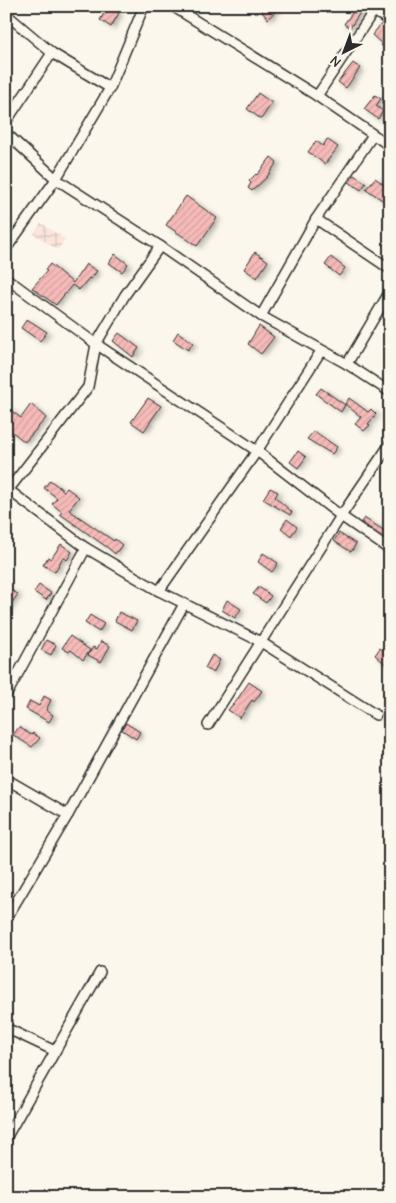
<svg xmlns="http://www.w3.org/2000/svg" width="396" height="1203" viewBox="0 0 396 1203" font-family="'Comic Neue',sans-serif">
  <defs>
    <pattern id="industrial-grid" width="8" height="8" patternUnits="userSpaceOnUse" patternTransform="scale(1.25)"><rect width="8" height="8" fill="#fae5dc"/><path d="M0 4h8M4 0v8" fill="none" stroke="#d6c5bd"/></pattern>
    <pattern id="building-hatch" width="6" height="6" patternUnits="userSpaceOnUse" patternTransform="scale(1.25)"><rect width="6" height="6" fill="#f6bab8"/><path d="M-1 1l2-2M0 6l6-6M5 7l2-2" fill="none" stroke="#d3a09e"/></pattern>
    <filter id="shadow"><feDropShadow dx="3.5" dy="2" stdDeviation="2.5" flood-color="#0004"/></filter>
  </defs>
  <rect width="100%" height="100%" fill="#fbf7ec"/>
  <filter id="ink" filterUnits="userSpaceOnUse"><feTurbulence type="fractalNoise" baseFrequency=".02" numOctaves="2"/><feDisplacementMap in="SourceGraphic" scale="10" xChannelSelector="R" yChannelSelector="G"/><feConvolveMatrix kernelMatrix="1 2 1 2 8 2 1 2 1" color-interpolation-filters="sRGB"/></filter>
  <g filter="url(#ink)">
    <!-- industrial -->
    <path fill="url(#industrial-grid)" d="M41 223 65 239 58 250 34 234Z"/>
    <!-- building -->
    <g fill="url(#building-hatch)" stroke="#2b2b2b" filter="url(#shadow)">
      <path d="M108 6 119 13 111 27 100 20Z"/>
      <path d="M257 6H280L268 19 262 12 263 11Z"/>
      <path d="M357 6H359L361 11 350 28 344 24Z"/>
      <path d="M382 23 390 27V53L381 45 382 44 372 35Z"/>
      <path d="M353 63 360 68 346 88 338 82Z"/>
      <path d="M258 93 272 103 261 119 247 109Z"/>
      <path d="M375 95 381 99 376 106 383 111 378 119 364 109Z"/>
      <path d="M327 139 338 147 325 164 308 152 316 141 323 146Z"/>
      <path d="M271 157 277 162 267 177 252 191 248 188 251 183 249 181 256 174 257 175Z"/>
      <path d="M354 175 366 183 361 190 349 182Z"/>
      <path d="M375 178 390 189V195L385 202 366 189Z"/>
      <path d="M186 196 217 218 197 246 166 225Z"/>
      <path d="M255 252 268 261 257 278 244 269Z"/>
      <path d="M115 254 128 264 122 272 109 263Z"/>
      <path d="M331 257 345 268 339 276 325 265Z"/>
      <path d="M50 264 73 283 86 264 97 271 91 279 89 278 79 290 72 285 56 305 32 288 47 271 45 270Z"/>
      <path d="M27 319 47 332 40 341 21 328Z"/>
      <path d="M259 326 274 337 261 354 248 344Z"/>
      <path d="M178 332 193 343 188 350 173 340Z"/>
      <path d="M119 333 139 348 133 357 113 341Z"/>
      <path d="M321 388 345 405 341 412 316 394Z"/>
      <path d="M148 398 161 406 144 431 131 422Z"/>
      <path d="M349 398 368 412 371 409 376 414 368 424 370 425 364 431 355 424 361 417 345 404Z"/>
      <path d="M31 404 46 418 25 442 6 427V407L21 418Z"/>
      <path d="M314 431 337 447 332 454 307 439Z"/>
      <path d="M298 451 306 457 298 468 290 462Z"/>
      <path d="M50 480 64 491 67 488 79 497 69 510 114 541 115 539 122 545 115 554 108 548 60 514 62 512 52 504 57 498 44 488Z"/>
      <path d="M270 488 278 492 275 497 292 512 290 515 263 499Z"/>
      <path d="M364 518 390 534V542L361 522Z"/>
      <path d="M287 519 297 527 291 536 281 528Z"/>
      <path d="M339 533 356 544 351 552 334 541Z"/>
      <path d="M61 544 72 552 67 560 63 557 55 572 43 565 48 557 51 559Z"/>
      <path d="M263 553 278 563 272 572 258 562Z"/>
      <path d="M39 585 51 593 46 600 34 592Z"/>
      <path d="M259 587 271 596 266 603 253 594Z"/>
      <path d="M6 588 18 594 6 611Z"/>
      <path d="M227 600 241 609 235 618 222 610Z"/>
      <path d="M119 612 137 621 132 630 115 621Z"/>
      <path d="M90 615 104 624 99 632 85 623Z"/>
      <path d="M70 636 90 650 83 660 71 650 69 652 62 648Z"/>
      <path d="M46 640 56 645 51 655 41 650Z"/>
      <path d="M101 641 110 646 101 662 88 655 93 647 97 649Z"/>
      <path d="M380 648 390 657V668L375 655Z"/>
      <path d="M212 655 220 660 213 673 205 668Z"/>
      <path d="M249 682 262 691 254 702 252 700 240 718 228 710 233 704H234Z"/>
      <path d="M44 696 51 700 46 710 53 715 49 722 26 709 30 701 39 706Z"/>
      <path d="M126 723 140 732 136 739 122 730Z"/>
      <path d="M19 727 31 735 33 733 40 738 32 747 13 735Z"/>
    </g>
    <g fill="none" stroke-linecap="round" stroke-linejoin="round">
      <!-- street casing -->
      <g stroke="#2b2b2b" stroke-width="12">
        <g id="street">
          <path d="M172 6 317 96 390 146"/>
          <path d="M365 6 390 21"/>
          <path d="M6 14 52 53 110 88"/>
          <path d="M317 96 377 6"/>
          <path d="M6 122 52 53"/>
          <path d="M6 133 56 179 160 246 261 316 347 364 390 392"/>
          <path d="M316 219 390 269"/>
          <path d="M6 249 56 179 110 88 144 6"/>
          <path d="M6 278 96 344 257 451 341 516 390 550"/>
          <path d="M261 316 316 219 373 135"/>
          <path d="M347 364 390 291"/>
          <path d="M6 488 86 548 159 591 261 642 376 715"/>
          <path d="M6 493 88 387 96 344 125 295 160 246"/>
          <path d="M159 591 257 451 321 351"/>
          <path d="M6 696 86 548"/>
          <path d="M208 725 341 516 390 444"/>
          <path d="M6 779 68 815"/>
          <path d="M6 919 68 815 184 604"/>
          <path d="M6 1028 55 1051"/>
          <path d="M6 1138 100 972"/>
        </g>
      </g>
      <!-- street -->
      <use href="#street" stroke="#fbf7ec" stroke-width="9"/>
    </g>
  </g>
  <!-- margin -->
  <rect width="396" height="1203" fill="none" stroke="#fbf7ec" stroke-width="25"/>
  <rect x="12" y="12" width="371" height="1178" fill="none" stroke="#2b2b2b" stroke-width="2" filter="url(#ink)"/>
  <!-- north arrow -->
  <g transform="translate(344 52) rotate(222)" stroke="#fbf7ec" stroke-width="4" paint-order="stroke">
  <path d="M0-4L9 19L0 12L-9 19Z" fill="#2b2b2b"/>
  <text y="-8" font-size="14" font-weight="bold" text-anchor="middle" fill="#2b2b2b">N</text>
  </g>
</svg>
